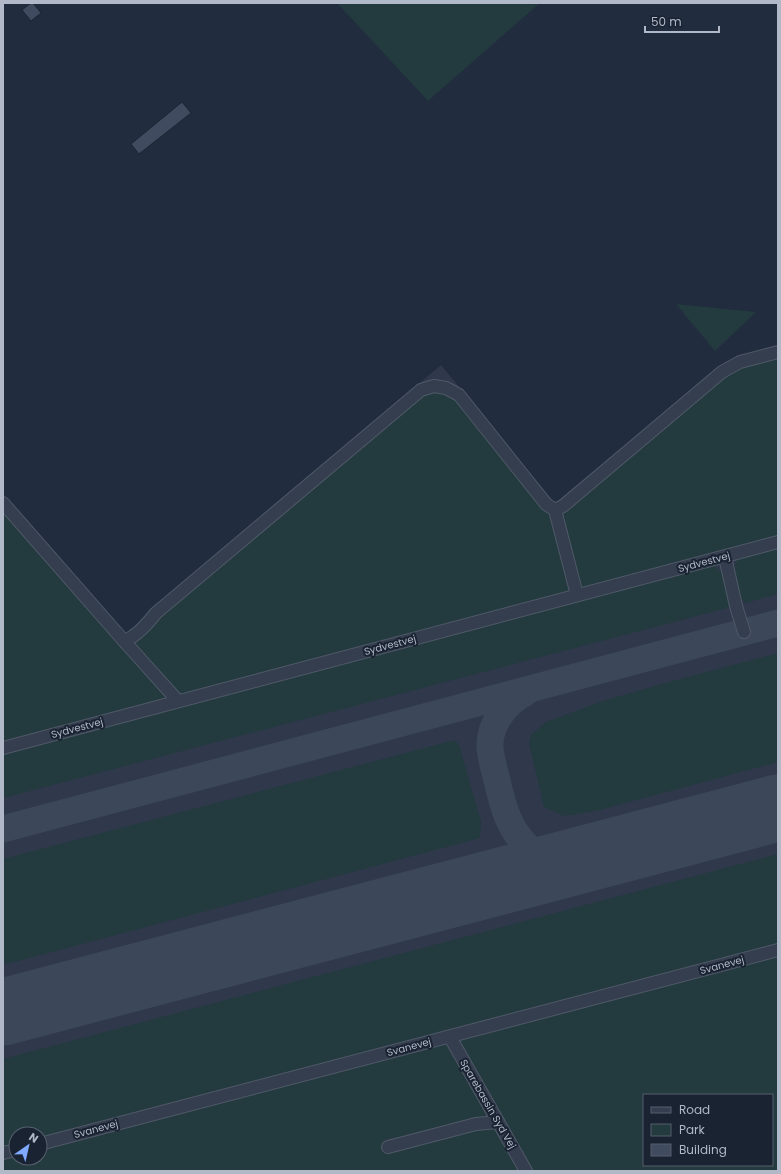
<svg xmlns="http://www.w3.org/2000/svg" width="781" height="1174" viewBox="0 0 781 1174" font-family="Poppins,sans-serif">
  <rect width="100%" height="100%" fill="#212c3e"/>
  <!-- airport -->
  <path fill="#2f394b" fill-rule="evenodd" d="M778 347V1171H3V496L125 634 441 365 555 503 725 362ZM644 1095H772V1165H644ZM16 1134H40V1158H16Z"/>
  <!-- green -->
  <g fill="#233a3f" fill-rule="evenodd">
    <path d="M337 3H540L428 101Z"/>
    <path d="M676 304 756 312 715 351Z"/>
    <path d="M778 355V538L579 590 559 512 728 371Z"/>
    <path d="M422 392H450L551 512 572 591 178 697 130 643 161 613Z"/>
    <path d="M3 507 169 699 3 743Z"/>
    <path d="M778 545V594L745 603 738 597 733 570 736 563 740 557Z"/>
    <path d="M711 564 722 572 731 607 3 798V753Z"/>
    <path d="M778 653V762L596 811 564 816 544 807 529 743 531 735 546 722 603 701 669 682Z"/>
    <path d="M455 740 459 745 481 822 480 838 3 965V859Z"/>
    <path d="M778 854V947L40 1142V1134H16V1148L3 1152V1059Z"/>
    <path d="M778 953V1171H529L460 1045 463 1039ZM644 1095H772V1165H644Z"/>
    <path d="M445 1041 450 1043 491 1117 400 1139 393 1138 386 1139 383 1144 384 1149 477 1126 498 1128 523 1171H3V1156L16 1153V1158H40V1147Z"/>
  </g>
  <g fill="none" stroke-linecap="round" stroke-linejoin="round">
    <!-- taxiway -->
    <g stroke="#3c475a" stroke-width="27">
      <path d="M525 693C506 702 489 725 490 747 491 761 496 775 499 789 504 809 510 829 525 844 537 856 553 858 569 863"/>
      <path d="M3 829 778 623"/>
    </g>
    <!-- runway -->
    <path stroke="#3c475a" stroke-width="67" d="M3 1012 778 808"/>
  </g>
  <!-- building -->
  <g fill="#404b60" stroke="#1c2534">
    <path d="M31 3H33L41 13 31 21 22 10Z"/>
    <path d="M182 102 191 113 139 154 131 144Z"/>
  </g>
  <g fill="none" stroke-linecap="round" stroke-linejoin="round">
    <!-- minor casing -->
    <g stroke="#505968" stroke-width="14">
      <g id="minor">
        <path d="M3 503 124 641 178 701"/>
        <path d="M725 557 736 606 744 632"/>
        <path d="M577 595 555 510 563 506 722 372 740 362 778 352"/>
        <path d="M124 641C137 636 147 624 156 613L421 390 434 386 446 388 459 395 546 504 555 510"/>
        <path d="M3 748 778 542"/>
        <path d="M450 1037 526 1171"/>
        <path d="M40 1144 778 950"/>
        <path d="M388 1147 476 1124 498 1122"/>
        <path d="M3 1153 16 1150"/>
      </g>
    </g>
    <!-- minor -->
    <use href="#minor" stroke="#353e4e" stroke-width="12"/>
  </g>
  <g text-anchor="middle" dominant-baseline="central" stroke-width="4" stroke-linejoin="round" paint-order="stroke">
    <!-- street labels -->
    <g font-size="10" fill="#b1b9c9" stroke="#1a2332">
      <text transform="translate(704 562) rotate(-15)">Sydvestvej</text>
      <text transform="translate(390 645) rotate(-15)">Sydvestvej</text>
      <text transform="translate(77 728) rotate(-15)">Sydvestvej</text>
      <text transform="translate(722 965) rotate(-15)">Svanevej</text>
      <text transform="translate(409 1047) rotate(-15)">Svanevej</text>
      <text transform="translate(488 1104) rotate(60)">Sparebassin Syd Vej</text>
      <text transform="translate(96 1129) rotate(-15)">Svanevej</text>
    </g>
  </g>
  <!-- border -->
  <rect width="781" height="1174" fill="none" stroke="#b1b9c9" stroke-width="8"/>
  <!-- legend -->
  <rect x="643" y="1094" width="130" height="72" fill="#1a2332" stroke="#565f6e"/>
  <rect x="651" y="1107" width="20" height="6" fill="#353e4e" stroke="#565f6e"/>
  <text x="679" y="1114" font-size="12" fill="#b1b9c9">Road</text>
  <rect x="651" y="1124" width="20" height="12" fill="#233a3f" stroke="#565f6e"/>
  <text x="679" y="1134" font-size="12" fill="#b1b9c9">Park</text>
  <rect x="651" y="1144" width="20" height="12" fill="#404b60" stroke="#565f6e"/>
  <text x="679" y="1154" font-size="12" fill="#b1b9c9">Building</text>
  <!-- north arrow -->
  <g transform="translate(28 1146) rotate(34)"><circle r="19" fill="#1a2332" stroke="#565f6e"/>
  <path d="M0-3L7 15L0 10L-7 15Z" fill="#80aaff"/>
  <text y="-6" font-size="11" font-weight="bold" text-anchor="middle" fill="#b1b9c9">N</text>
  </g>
  <!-- scale -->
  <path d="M645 26v6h74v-6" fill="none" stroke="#b1b9c9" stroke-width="2"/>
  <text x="651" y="26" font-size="12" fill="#b1b9c9" stroke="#1a2332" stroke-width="3" paint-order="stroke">50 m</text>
</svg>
